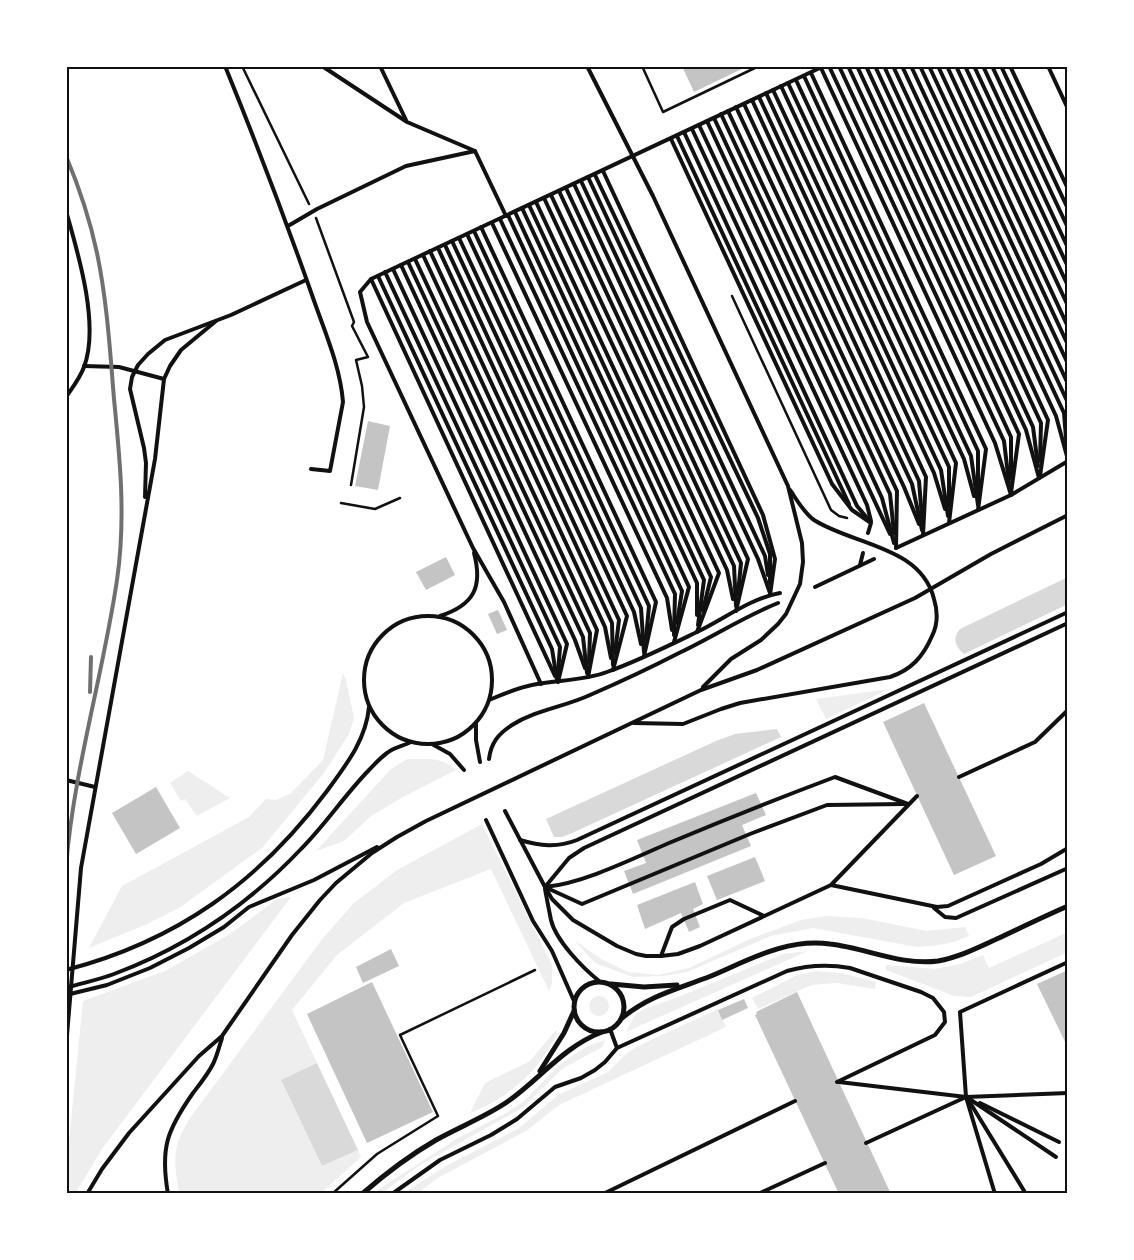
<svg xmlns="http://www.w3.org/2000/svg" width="1134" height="1260" viewBox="0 0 1134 1260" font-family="'Roboto Condensed',sans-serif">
  <rect width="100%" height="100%" fill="#fff"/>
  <!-- green -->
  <g fill="#eee">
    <path d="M343 673 346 680 354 718 349 734 324 773 262 848 179 908 147 924 89 948 122 886 249 817 266 799 276 800 290 794 323 760Z"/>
    <path d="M889 689 826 719 816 699Z"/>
    <path d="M407 759C426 759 441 756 456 770L403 797 371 816 344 841 316 851 391 769Z"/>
    <path d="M188 771 230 798 197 816 185 799 181 801 170 783Z"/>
    <path d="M482 824 552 965V983L549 991 491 869 404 903 337 955 292 1010 317 1063 281 1081 322 1166 358 1150 361 1157 320 1194H179C174 1160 171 1149 190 1118L323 938 354 903 397 870Z"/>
    <path d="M291 897 102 1149 75 1194H66V1171L83 1001 165 971 230 934 277 899Z"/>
    <path d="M827 916 862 918 927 931 965 927 969 936C952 944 935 946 917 947L813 928 771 936 687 972 663 976 633 977 595 963 574 940 603 960 628 972 658 975 689 968 750 939 801 920Z"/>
    <path d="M1068 932V952L971 997 954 996 886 970V965L935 969 960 964 983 955 989 968Z"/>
    <path d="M808 951 626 1032 635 1015 644 1009 678 997 783 954Z"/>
    <path d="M816 971 841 973 876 982 875 989 837 983 812 985 758 1009 752 998 797 975Z"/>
    <circle cx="599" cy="1006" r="10"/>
    <path d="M718 1009 726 1027 559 1105 526 1131 436 1179 417 1194H402L446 1166 519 1128 558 1095 608 1072 626 1054 638 1046Z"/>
    <path d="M556 1030 558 1034C550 1045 543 1059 534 1069 517 1088 494 1104 470 1113L485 1083 530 1061Z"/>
    <path d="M605 1040 602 1047 562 1069 524 1107 420 1165 381 1194H374L379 1189 458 1138 504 1114 523 1102 557 1067 570 1057 588 1046Z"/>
  </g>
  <!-- water -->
  <g fill="#d9d9d9">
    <path d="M1068 577V604L964 654C955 646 952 638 960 629Z"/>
    <path d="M777 729 781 737 570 834 562 837H554L546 819 716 741 735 734Z"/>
    <path d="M317 1063 358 1150 322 1166 281 1080Z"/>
  </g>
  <!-- building -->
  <g fill="#c4c4c4">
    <path d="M682 66H748L694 92Z"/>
    <path d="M368 421 390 426 378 490 355 486Z"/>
    <path d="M446 557 455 575 426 590 416 572Z"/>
    <path d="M498 610 507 630 497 634 488 614Z"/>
    <path d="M924 703 996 856 954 875 883 722Z"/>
    <path d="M156 787 180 828 136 854 112 813Z"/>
    <path d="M756 793 766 815 742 825 751 846 633 894 624 871 646 863 637 840Z"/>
    <path d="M755 857 765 881 717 900 707 876Z"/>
    <path d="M695 882 703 904 693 909 700 927 689 932 681 913 645 929 637 905Z"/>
    <path d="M391 949 399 966 363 983 356 967Z"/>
    <path d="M1068 970V1048L1037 984Z"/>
    <path d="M372 982 433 1112 367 1143 307 1014Z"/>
    <path d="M797 992 891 1194H839L755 1015 757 1014 756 1012Z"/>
    <path d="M744 999 748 1008 722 1020 718 1010Z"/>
  </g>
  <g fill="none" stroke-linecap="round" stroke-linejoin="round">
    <!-- path -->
    <g stroke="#111" stroke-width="2.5">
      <path d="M242 66 309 204"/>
      <path d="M642 66 663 112 759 66"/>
      <path d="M316 218 354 322 352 326 368 357 356 360 362 386 364 407 351 485"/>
      <path d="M732 296 831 510 839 516 847 518"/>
      <path d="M341 503 375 509 400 498"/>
      <path d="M332 1194 377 1154 438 1116 400 1035 535 970"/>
    </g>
    <!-- service -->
    <g stroke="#111" stroke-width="4">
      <path d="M225 66C256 142 285 218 312 295 324 330 340 365 343 402L330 471 311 469"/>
      <path d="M322 66 407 122 475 151 506 216"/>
      <path d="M380 66 406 120"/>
      <path d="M587 66 653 196 788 486 802 543 803 562 800 584 786 614 778 624 761 640 731 659 703 687"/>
      <path d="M829 66 1004 441 1009 483"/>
      <path d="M839 66 1011 437V478"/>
      <path d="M848 66 1019 434 1011 493"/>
      <path d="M857 66 1026 430 1039 478"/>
      <path d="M866 66 1033 427 1038 466"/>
      <path d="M875 66 1041 423 1040 461"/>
      <path d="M884 66 1048 420 1040 476"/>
      <path d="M893 66 1056 416 1068 460"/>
      <path d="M902 66 1064 413 1067 450"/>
      <path d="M911 66 1068 403"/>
      <path d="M920 66 1068 384"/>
      <path d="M929 66 1068 364"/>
      <path d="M938 66 1068 345"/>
      <path d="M947 66 1068 327"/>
      <path d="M956 66 1068 306"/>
      <path d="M965 66 1068 286"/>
      <path d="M974 66 1068 267"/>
      <path d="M983 66 1068 248"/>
      <path d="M992 66 1068 228"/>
      <path d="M1001 66 1068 209"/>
      <path d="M1010 66 1068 189"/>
      <path d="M1048 66 1068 109"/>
      <path d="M821 68 995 443 1011 495"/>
      <path d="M811 73 986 449 978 510"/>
      <path d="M804 76 978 451V495"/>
      <path d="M796 80 971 456 978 505"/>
      <path d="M788 83 964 459 974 496"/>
      <path d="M781 86 956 463 949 523"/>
      <path d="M773 90 949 467V506"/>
      <path d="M766 93 941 470 948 516"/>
      <path d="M759 97 934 473 945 509"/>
      <path d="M752 100 926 477 923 535"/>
      <path d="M744 104 919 481 922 518"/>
      <path d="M736 107 912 484 922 530"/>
      <path d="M728 111 904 487 919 524"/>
      <path d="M721 114 897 491 896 548"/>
      <path d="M714 118 890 494 894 533"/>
      <path d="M707 121 882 498 894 543"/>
      <path d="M699 125 890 534"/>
      <path d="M692 129 867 505 871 521"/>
      <path d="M684 132 857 506 868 519"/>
      <path d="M677 136 849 504"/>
      <path d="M671 139 832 484 852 510 871 523 868 533"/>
      <path d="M603 171 763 515 775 559 770 595"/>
      <path d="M595 175 758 518 770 554V583"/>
      <path d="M588 177 765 556 768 575"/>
      <path d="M581 181 758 559 770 593"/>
      <path d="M574 184 748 559 736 611"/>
      <path d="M566 188 741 563 738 594"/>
      <path d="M559 191 734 566 736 606"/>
      <path d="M551 195 727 570 733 599"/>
      <path d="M544 198 719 573 697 632"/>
      <path d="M536 202 711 577 703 610"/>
      <path d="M529 205 704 580 698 625"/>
      <path d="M522 208 697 583V615"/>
      <path d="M66 211C78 253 100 325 84 367 80 378 73 387 66 397"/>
      <path d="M515 212 689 587 674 642"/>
      <path d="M508 215 682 591 677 623"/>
      <path d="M500 219 675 594 674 635"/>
      <path d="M492 223 667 598 672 630"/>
      <path d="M288 226 317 209 406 166 475 151"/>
      <path d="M481 227 656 602 644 656"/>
      <path d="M474 231 649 606 646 639"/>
      <path d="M467 234 641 608 644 652"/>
      <path d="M459 238 634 612 641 644"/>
      <path d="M452 241 627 616 613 670"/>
      <path d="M445 245 619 620 615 653"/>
      <path d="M438 248 612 623 613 665"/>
      <path d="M430 251 605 627 611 658"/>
      <path d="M423 255 597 630 588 677"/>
      <path d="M415 259 590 633 589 663"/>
      <path d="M408 262 583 637 587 673"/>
      <path d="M401 265 575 640 585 668"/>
      <path d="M393 269 567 644 558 682"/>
      <path d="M385 272 560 647 558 673"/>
      <path d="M378 276 552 649 557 680"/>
      <path d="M371 279 555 676"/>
      <path d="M84 366 119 367 164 379"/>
      <path d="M145 497 146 463 144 448 130 389 132 377 138 365 148 354 165 340 231 315 306 280"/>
      <path d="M896 548 1011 495 1068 461"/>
      <path d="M860 565 863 553"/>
      <path d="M815 587 874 559"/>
      <circle cx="428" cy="680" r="64"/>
      <path d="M440 616C474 605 483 587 474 553"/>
      <path d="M541 684 504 602 473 548 367 322 360 292 371 279 824 66"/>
      <path d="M489 700C503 694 517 688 532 685 557 680 583 681 607 672 638 661 668 646 697 632 724 619 751 598 780 593"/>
      <path d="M476 723V740L480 762"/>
      <path d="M634 723 683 724 721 709 740 703 890 677C911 670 923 657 932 636 938 624 938 612 934 599 921 546 853 545 814 520 804 513 797 500 790 490"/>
      <path d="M432 744 450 754 464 770"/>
      <path d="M489 759C491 743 498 734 512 725 536 710 564 707 590 695 620 682 650 668 679 653 713 637 743 617 778 603"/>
      <path d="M959 777 1035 742 1068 710"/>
      <path d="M66 780 95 787"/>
      <path d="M505 811 545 887 552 899 573 920 617 946 636 954 646 956H661L678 954 700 946 831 885 917 796"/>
      <path d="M486 820 533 921 552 951 574 1001"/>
      <path d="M520 840C540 846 557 848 577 840L1068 612"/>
      <path d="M831 885 937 907 948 906 1041 864 1068 848"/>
      <path d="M545 887 569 858 584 848 1068 623"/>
      <path d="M545 887C584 883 632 859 669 843 724 820 779 798 835 777L908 804"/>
      <path d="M547 888 582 904 750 834 827 805 905 804"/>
      <path d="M545 889C547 900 549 910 551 920 556 941 583 968 599 981"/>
      <path d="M934 908 945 917 956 918 1068 868"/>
      <path d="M661 956 672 927 684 919 730 900 764 916"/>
      <path d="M66 970C177 941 259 882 327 791 346 765 366 740 369 707"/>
      <path d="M66 988C82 983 98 980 114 974 186 947 248 905 301 849 325 825 344 796 368 771 374 765 380 758 387 753 393 748 403 746 411 742"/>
      <path d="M66 995 107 985 150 968 189 948 224 927 249 907 314 880 377 847"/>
      <path d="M610 1029 617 1048"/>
      <path d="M66 1047 81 868 155 459 164 379 170 366 181 350 216 321"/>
      <path d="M839 1082 966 1097 1068 1093"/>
      <path d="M968 1098 1056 1157"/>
      <path d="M969 1101 1026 1194"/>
      <path d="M980 1103 1059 1142"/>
      <path d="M866 1143 966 1097"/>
      <path d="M87 1194 102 1169 129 1133 199 1056 222 1036 292 935 320 900 336 883 372 853 397 837 426 821 701 690 757 670 915 598 991 554 1068 515"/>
      <path d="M168 1194C160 1148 167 1130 193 1093 200 1084 208 1074 213 1064 217 1056 219 1047 222 1038"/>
      <path d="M392 1194 440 1160 491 1135 517 1119 555 1087 581 1078 595 1070 605 1062 617 1048 787 971C808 965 828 964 850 968L921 992 933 998 944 1012 945 1022 935 1035 837 1082"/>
      <path d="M603 1194 795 1101"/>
      <path d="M758 1194 825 1163"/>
      <path d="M995 1194 966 1097 960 1012 1068 962"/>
    </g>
    <!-- minor -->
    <g stroke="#111" stroke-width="5">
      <circle cx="599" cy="1007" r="25"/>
      <path d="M611 984 644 987 677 985"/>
      <path d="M622 1018C650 995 678 989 711 976 749 960 786 938 830 944 866 948 902 966 938 961 960 957 979 947 999 938 1022 927 1045 916 1068 906"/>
      <path d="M540 1071 564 1033 574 1011"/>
      <path d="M362 1194C385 1174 410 1155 436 1140 459 1127 485 1117 507 1102 540 1079 563 1047 602 1032"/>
    </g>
    <!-- rail -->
    <g stroke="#707070" stroke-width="4">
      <path d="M66 156C79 187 90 220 97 253 107 301 110 350 114 399 120 459 126 519 117 580 103 675 74 769 66 866"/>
      <path d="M90 692 91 657"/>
    </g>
  </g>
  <!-- border -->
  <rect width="1134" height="1260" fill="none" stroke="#ffffff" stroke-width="135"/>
  <rect x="68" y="68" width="998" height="1124" fill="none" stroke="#111" stroke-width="2"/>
</svg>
